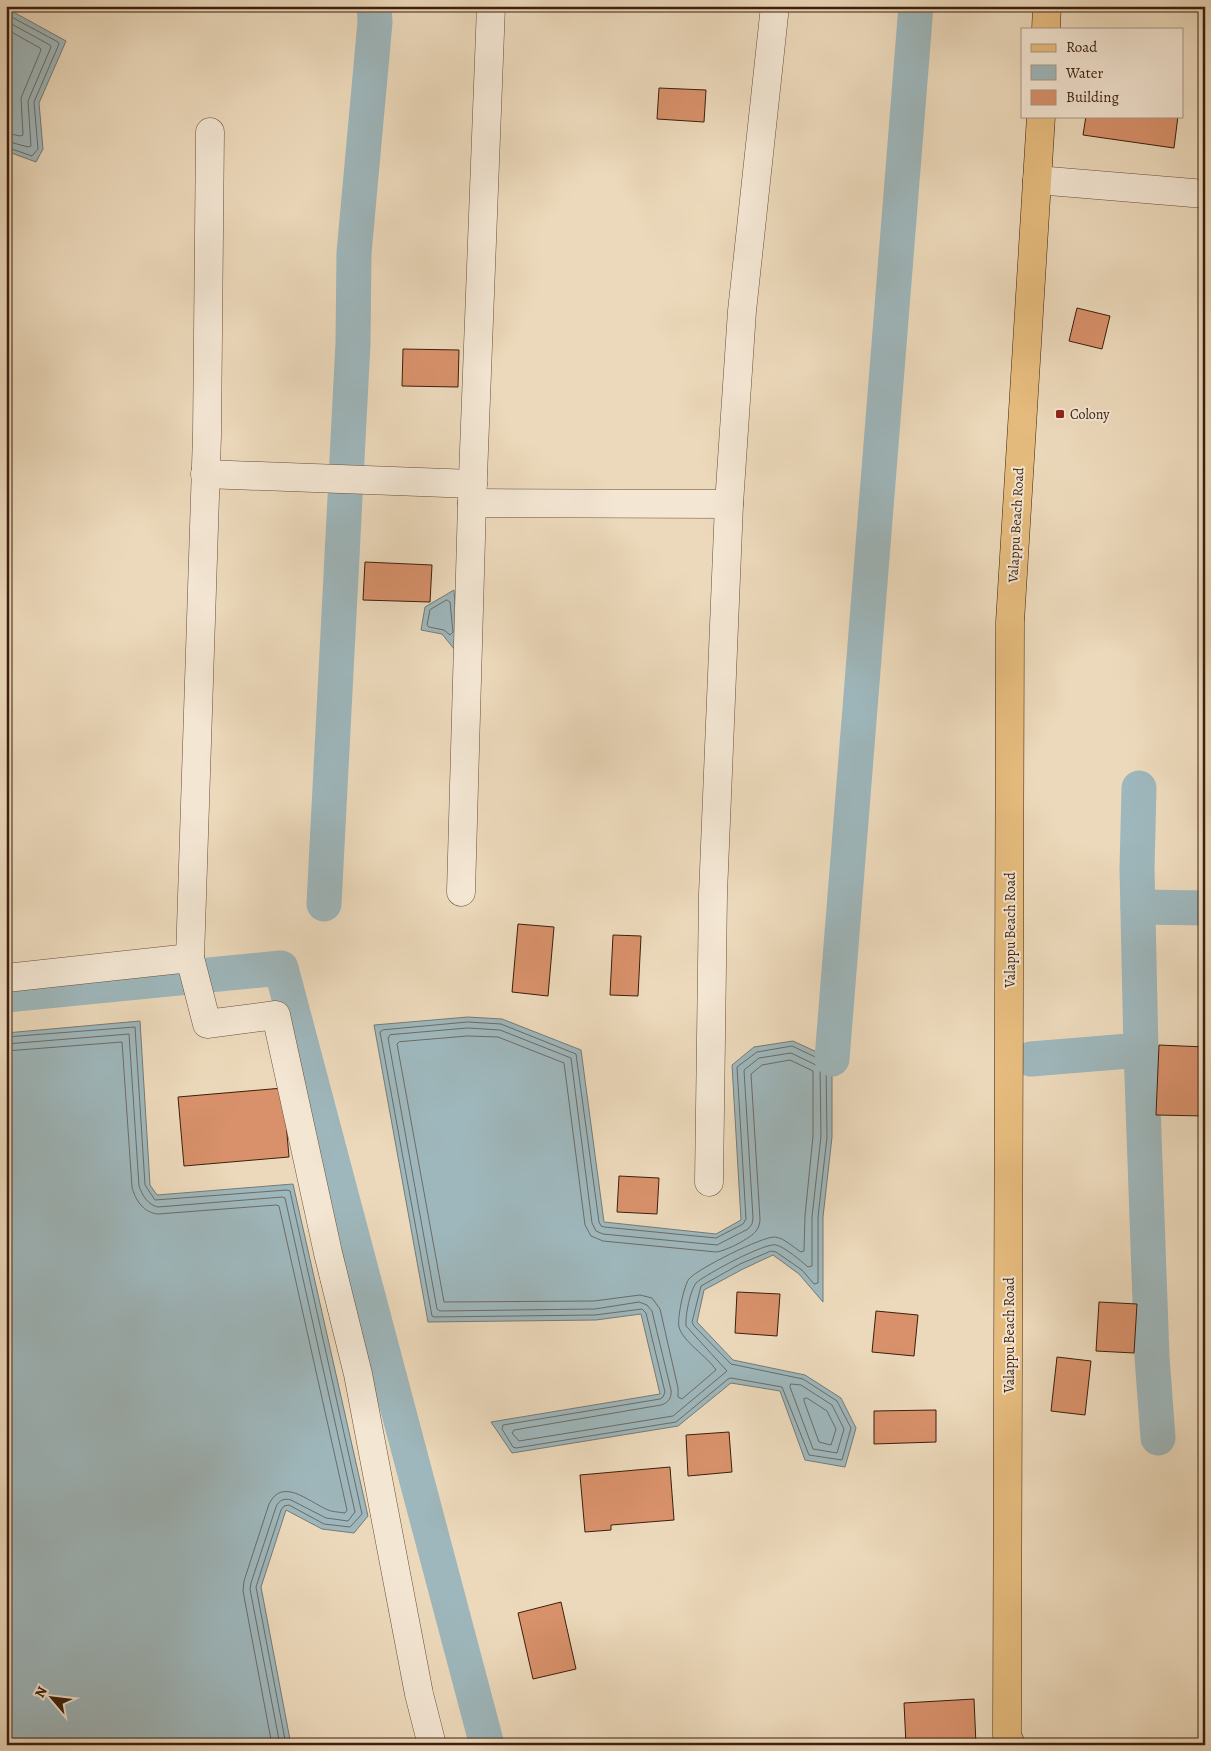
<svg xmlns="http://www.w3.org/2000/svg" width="1211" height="1751" viewBox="0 0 1211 1751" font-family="Alegreya,serif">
  <rect width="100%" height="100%" fill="#ecd9bb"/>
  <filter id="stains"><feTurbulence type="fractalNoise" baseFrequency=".004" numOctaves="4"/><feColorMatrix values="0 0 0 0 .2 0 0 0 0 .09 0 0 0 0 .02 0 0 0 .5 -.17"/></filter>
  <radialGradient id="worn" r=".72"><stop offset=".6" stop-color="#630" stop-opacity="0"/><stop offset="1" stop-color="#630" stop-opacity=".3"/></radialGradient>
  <!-- water -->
  <g fill="#9eb7bc" stroke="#777a76">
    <path d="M6 8 66 41 39 103 43 149 36 162 6 151Z"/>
    <path d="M454 590 459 655 442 634 421 630 425 607Z"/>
    <path d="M468 1017 502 1019 581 1050 604 1222 716 1234 741 1220 732 1065 754 1047 793 1041 832 1059V1137L823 1217V1302L799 1274 773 1255 743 1269 704 1290 697 1322 733 1360 805 1375 841 1398 856 1428 845 1467 805 1460 780 1391 731 1383 678 1426 512 1453 491 1422 660 1394 641 1314 596 1320 428 1322 374 1025Z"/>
    <path d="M140 1021 150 1185 157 1195 293 1184 368 1516 354 1533 322 1529 286 1510 261 1587 291 1745H6V1033Z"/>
  </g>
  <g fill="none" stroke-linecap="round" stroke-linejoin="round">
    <!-- shore -->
    <g stroke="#6d6b64" stroke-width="1">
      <path d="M6 14 58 42 59 44 34 102 38 149 32 156 6 147"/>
      <path d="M6 21 50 45 51 47 28 101 31 146 28 147 6 141"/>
      <path d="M6 29 40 48 41 50 21 98 23 135 20 136 6 133"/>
      <path d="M447 600 450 602 453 632 450 635 444 630 429 627 427 625 430 610Z"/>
      <path d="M468 1022 501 1024 576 1054 599 1222 601 1226 604 1227 716 1238 743 1224 746 1219 737 1067 757 1052 792 1046 826 1062 827 1137 818 1217V1283L814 1284 802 1270 776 1252 771 1251 740 1264 701 1286 692 1322 694 1326 731 1364 803 1379 837 1401 851 1428 842 1460 809 1455 782 1387 731 1378 728 1379 676 1422 516 1448 513 1447 502 1429 503 1425 660 1399 663 1397 665 1392 646 1313 642 1309 595 1315 434 1317 432 1316 380 1032 383 1030Z"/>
      <path d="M468 1028 500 1030 571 1058 592 1223 596 1231 603 1234 717 1245 748 1229 752 1224 753 1218 744 1070 759 1058 791 1053 820 1067 821 1136 812 1217V1266L808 1267C801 1261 785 1247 776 1245 766 1242 706 1274 696 1283 690 1291 685 1316 686 1326L727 1371 673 1416 519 1441 512 1433 514 1430 661 1405C668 1403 672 1398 671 1390L652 1311 647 1305 639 1302 595 1309 440 1311 437 1309 388 1038 390 1035Z"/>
      <path d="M468 1036 498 1037 564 1063 585 1225 591 1236 603 1241 716 1252C726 1251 751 1238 756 1231 759 1227 760 1223 760 1219L751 1074 762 1065 790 1060 813 1071V1136L805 1216 804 1251 801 1252C793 1247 784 1238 775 1237 763 1236 697 1269 689 1279 684 1285 677 1318 679 1327 683 1342 707 1356 716 1370L682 1399 678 1397V1388L660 1309 652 1298 640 1295 594 1301 444 1302 397 1044 399 1042Z"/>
      <path d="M6 1037 135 1027 145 1185 155 1200 287 1190 290 1191 362 1514 350 1527 324 1524 289 1505 284 1506 281 1510 256 1587 286 1745"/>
      <path d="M6 1044 129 1034 139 1186C142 1195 148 1205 158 1207L282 1197 285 1198 355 1512 348 1521 326 1518 291 1500C284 1498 279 1500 276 1507L251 1583 250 1589 280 1745"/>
      <path d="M6 1051 122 1042 132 1187C135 1200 144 1213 158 1214L276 1205 279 1206 347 1510 345 1513C339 1512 331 1512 326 1509 308 1501 282 1477 269 1504L244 1581 243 1591 272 1745"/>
      <path d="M791 1384 801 1385 832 1405 844 1429 837 1453 813 1449 790 1387Z"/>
      <path d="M807 1398 827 1411 836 1429 831 1445 819 1442 804 1401V1399Z"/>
    </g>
    <!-- canal -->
    <g stroke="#9eb7bc" stroke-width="35">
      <path d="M1139 788 1137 869 1141 1050"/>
      <path d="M324 904 353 343 354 253 375 22 374 6"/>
      <path d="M1138 907 1205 908"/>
      <path d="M6 995 281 968 487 1745"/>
      <path d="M832 1059 916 6"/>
      <path d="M1031 1059 1141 1050 1152 1357 1158 1438"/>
    </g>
  </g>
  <!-- building -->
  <g fill="#d8916b" stroke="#3c1f0c">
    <path d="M659 88 706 90 704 122 657 119Z"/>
    <path d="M1086 116H1178L1174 148 1083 135Z"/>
    <path d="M1077 308 1110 316 1102 349 1069 341Z"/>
    <path d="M403 349 459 350 458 387 402 386Z"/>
    <path d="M365 562 432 565 430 602 363 600Z"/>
    <path d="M518 924 554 927 548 996 512 992Z"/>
    <path d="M613 935 641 936 638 996 610 995Z"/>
    <path d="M1159 1045 1205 1047V1116L1156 1115Z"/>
    <path d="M283 1088 289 1157 184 1166 178 1097Z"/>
    <path d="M619 1176 659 1178 657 1214 617 1212Z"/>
    <path d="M737 1292 780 1294 777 1336 735 1333Z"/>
    <path d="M1099 1302 1137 1304 1134 1353 1096 1351Z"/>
    <path d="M876 1311 918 1315 914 1356 872 1352Z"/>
    <path d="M1057 1357 1091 1361 1085 1415 1051 1411Z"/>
    <path d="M936 1410V1442L874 1444V1411Z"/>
    <path d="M729 1432 732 1472 688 1476 686 1435Z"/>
    <path d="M670 1467 674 1520 611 1525V1530L585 1532 580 1475Z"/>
    <path d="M561 1602 576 1669 533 1679 518 1613Z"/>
    <path d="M974 1699 976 1745H906L904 1703Z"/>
  </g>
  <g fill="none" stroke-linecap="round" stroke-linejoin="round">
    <!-- minor casing -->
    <g stroke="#684e38" stroke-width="29">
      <g id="minor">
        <path d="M1037 180 1205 194"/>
        <path d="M205 474 473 484"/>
        <path d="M472 503 729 504"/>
        <path d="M461 892 472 503 491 6"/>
        <path d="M190 958 207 435 210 132"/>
        <path d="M6 978 190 958 207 1024 276 1015 328 1253 358 1374 419 1694 432 1745"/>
        <path d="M709 1182 713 894 729 504 742 311 775 6"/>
      </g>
    </g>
    <!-- major casing -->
    <g stroke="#3c1f0c" stroke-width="29">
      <g id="major">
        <path d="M1046 29 1047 6"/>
        <path d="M1011 1745 1007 1735 1010 622 1041 116"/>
      </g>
    </g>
    <!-- minor -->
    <use href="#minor" stroke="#f3e6d3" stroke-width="28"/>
    <!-- major -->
    <use href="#major" stroke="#e6bc7e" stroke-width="28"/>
  </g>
  <!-- markers -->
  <rect fill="#8f2418" stroke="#f3e6d3" stroke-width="2" x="1055" y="409" width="10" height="10" rx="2.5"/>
  <g text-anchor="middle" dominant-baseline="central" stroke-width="4" stroke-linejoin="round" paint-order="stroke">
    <!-- poi labels -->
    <g font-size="14" fill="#3c1f0c" stroke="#f3e6d3" text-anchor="start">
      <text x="1070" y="414">Colony</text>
    </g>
    <!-- street labels -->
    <g font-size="14" fill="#3c1f0c" stroke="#f3e6d3">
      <text transform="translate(1016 525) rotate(-87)">Valappu Beach Road</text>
      <text transform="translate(1010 930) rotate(-90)">Valappu Beach Road</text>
      <text transform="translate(1009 1335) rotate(-90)">Valappu Beach Road</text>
    </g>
  </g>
  <!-- margin -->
  <rect width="1211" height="1751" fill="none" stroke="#ecd9bb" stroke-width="25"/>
  <rect x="8" y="8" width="1196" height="1736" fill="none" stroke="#3c1f0c" stroke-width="2.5"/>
  <rect x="12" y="12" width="1186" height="1726" fill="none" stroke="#3c1f0c"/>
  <!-- legend -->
  <rect x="1021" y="28" width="162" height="90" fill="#f3e6d3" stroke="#aa9683"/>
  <rect x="1031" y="44" width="25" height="8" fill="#e6bc7e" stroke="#aa9683"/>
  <text x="1066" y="52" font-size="15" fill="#3c1f0c">Road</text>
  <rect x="1031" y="65" width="25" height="15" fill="#9eb7bc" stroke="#aa9683"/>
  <text x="1066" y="78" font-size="15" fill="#3c1f0c">Water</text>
  <rect x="1031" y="90" width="25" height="15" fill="#d8916b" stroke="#aa9683"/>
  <text x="1066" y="102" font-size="15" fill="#3c1f0c">Building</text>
  <!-- north arrow -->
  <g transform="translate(52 1698) rotate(298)" stroke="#f3e6d3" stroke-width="4" paint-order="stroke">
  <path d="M0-4L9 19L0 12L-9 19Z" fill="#3c1f0c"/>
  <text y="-8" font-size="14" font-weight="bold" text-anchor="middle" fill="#3c1f0c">N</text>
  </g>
  <rect width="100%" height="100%" filter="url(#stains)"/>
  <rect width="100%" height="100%" fill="url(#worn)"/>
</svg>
